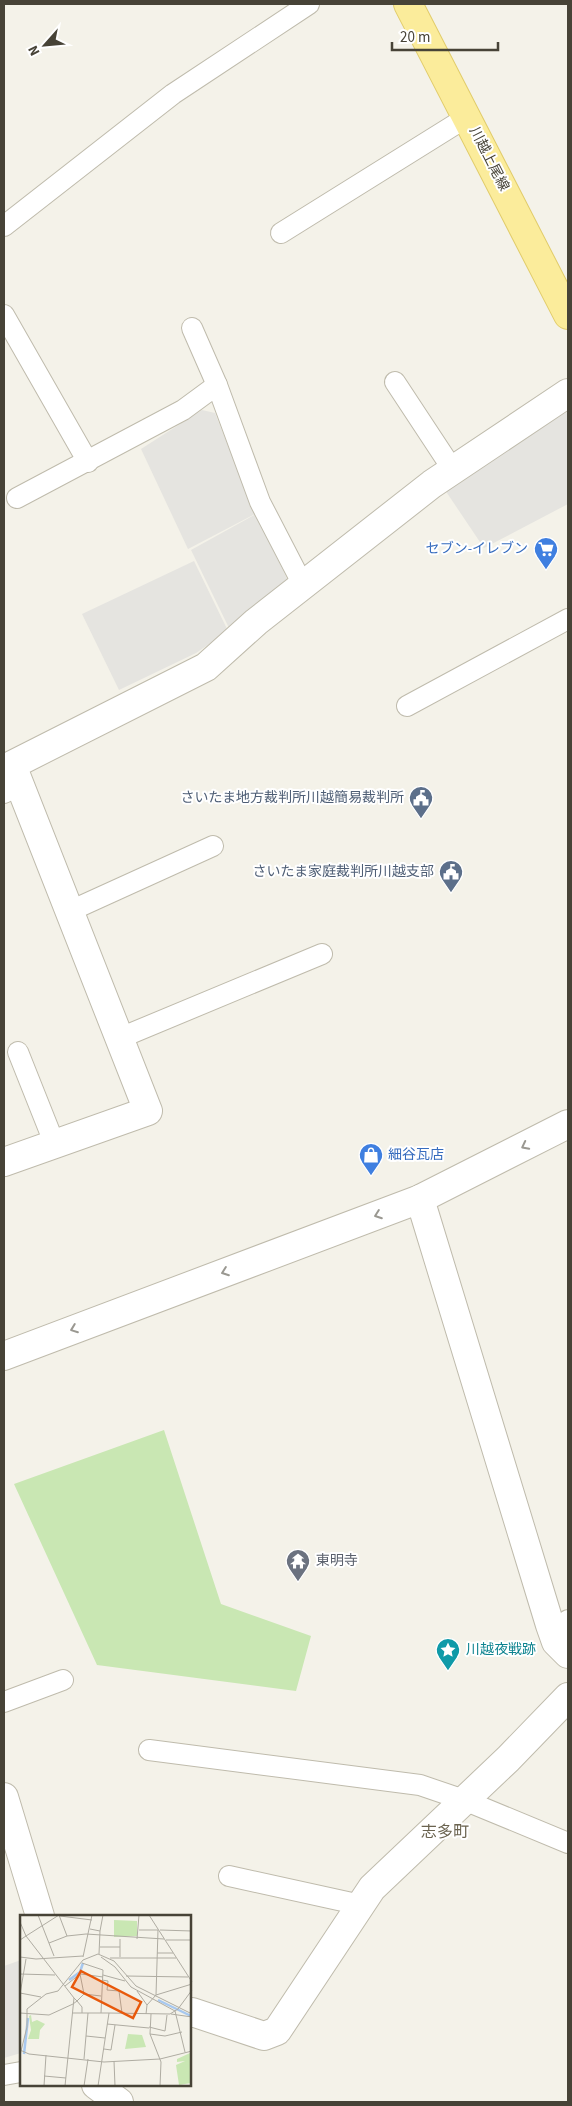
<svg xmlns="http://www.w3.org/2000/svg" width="572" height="2106" viewBox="0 0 572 2106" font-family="'Source Sans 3','Noto Sans JP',sans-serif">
  <rect width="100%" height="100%" fill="#f4f2e9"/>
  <!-- green -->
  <path fill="#c9e7b3" d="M164 1430 221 1604 311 1636 296 1691 97 1665 14 1484Z"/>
  <!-- parking -->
  <g fill="#e5e4e0">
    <path d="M568 403V504L484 548 445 490Z"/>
    <path d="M202 410 215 413 255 514 188 549 141 449Z"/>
    <path d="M256 514 289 583 229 628 191 550Z"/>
    <path d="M194 561 228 631 196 653 119 690 82 614Z"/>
    <path d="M21 1960V2053L4 2058V1966Z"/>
  </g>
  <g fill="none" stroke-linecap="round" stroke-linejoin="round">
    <!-- lane casing -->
    <g stroke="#bfbbac" stroke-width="22">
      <g id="lane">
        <path d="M4 226 173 94 309 4"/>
        <path d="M281 233 467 117"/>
        <path d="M4 315 88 462"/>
        <path d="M192 328 217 385"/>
        <path d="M395 382 453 470"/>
        <path d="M17 498 183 410 217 385 260 502 303 585"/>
        <path d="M407 706 568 619"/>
        <path d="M4 793 20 785"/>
        <path d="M70 911 213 846"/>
        <path d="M120 1038 322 954"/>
        <path d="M18 1052 55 1145"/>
        <path d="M556 1642 568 1620"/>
        <path d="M4 1702 63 1680"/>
        <path d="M149 1750 420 1785 464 1800 568 1843"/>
        <path d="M229 1876 361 1905"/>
        <path d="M4 2075 21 2072"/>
      </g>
    </g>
    <!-- street casing -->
    <g stroke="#bfbbac" stroke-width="30">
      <g id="street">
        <path d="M4 1162 148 1111 12 765 206 667 256 622 432 484 568 393"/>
        <path d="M420 1199 550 1625 556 1642 568 1654"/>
        <path d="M4 1356 420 1199 568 1124"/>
        <path d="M4 1797 40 1916"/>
        <path d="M190 2013 192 2012 264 2036 277 2031 372 1888 508 1759 568 1697"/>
        <path d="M96 2085 119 2102"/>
      </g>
    </g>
    <!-- primary casing -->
    <g stroke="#e1cc6a" stroke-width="30">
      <path id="primary" d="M408 4 568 315"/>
    </g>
    <!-- lane -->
    <use href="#lane" stroke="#fff" stroke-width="20"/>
    <!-- street -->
    <use href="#street" stroke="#fff" stroke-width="28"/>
    <!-- primary -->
    <use href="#primary" stroke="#fbec9b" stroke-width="28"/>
  </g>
  <!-- one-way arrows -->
  <defs><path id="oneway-chevron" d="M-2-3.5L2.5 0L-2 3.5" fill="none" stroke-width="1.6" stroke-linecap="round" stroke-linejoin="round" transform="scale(1.25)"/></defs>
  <g stroke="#9a9891">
    <use href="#oneway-chevron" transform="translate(525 1146) rotate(153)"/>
    <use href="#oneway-chevron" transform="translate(378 1215) rotate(160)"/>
    <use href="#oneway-chevron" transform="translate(225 1272) rotate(160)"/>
    <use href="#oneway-chevron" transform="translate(74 1329) rotate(159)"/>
  </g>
  <!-- icons -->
  <defs>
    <g id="supermarket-pin" transform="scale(1.25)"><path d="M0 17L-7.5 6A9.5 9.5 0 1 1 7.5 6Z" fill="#3f7fe0" stroke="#fff"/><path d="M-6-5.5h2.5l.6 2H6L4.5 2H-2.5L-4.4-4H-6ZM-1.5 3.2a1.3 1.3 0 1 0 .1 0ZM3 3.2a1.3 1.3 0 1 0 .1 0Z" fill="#fff"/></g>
    <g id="civic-pin" transform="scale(1.25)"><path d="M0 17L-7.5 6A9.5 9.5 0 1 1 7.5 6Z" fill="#5c6f8a" stroke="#fff"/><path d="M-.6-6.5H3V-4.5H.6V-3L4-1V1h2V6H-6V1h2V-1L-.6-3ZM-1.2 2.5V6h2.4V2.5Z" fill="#fff"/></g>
    <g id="shop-pin" transform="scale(1.25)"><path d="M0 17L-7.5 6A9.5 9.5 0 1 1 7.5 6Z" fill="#3f7fe0" stroke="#fff"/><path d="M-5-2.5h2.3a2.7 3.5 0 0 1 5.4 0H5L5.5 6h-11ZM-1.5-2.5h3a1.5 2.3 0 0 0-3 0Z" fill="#fff"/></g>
    <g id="temple-pin" transform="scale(1.25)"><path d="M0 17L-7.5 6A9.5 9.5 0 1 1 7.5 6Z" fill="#6b7280" stroke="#fff"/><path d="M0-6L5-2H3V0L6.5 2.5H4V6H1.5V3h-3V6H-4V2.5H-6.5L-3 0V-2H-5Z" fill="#fff"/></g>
    <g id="sight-pin" transform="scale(1.25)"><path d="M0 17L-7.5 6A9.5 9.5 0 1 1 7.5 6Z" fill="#0f9aa8" stroke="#fff"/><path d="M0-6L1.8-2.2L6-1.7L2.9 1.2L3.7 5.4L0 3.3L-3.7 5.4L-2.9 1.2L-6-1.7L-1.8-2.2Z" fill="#fff"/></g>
  </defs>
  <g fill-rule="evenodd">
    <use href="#supermarket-pin" x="546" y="549"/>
    <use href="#civic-pin" x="421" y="798"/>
    <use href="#civic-pin" x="451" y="872"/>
    <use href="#shop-pin" x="371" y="1155"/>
    <use href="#temple-pin" x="298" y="1561"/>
    <use href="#sight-pin" x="448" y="1650"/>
  </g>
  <g text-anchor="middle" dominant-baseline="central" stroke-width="4" stroke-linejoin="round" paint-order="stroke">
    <!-- street labels -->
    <g font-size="14" fill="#474337" stroke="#fff">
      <text transform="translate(489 159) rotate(63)">川越上尾線</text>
    </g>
    <!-- shop labels -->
    <g font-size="14" fill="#366cbe" stroke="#fff" text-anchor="end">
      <text x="528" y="549">セブン-イレブン</text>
      <text x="388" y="1155" text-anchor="start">細谷瓦店</text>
    </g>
    <!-- service labels -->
    <g font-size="14" fill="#4e5e75" stroke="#fff" text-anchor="end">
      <text x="404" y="798">さいたま地方裁判所川越簡易裁判所</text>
      <text x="434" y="872">さいたま家庭裁判所川越支部</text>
    </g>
    <!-- worship labels -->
    <g font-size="14" fill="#5b616d" stroke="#fff" text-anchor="start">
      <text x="316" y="1561">東明寺</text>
    </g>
    <!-- culture labels -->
    <g font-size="14" fill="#0d838f" stroke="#fff" text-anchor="start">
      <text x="466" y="1650">川越夜戦跡</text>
    </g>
    <!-- quarter labels -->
    <g font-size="16" fill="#6a634f" stroke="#fff">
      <text x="445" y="1832">志多町</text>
    </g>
  </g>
  <!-- overview -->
  <g transform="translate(20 1915)">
    <rect width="171" height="171" fill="#f4f2e9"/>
    <path d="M94 5 117 6V21L94 22ZM11 100 12 107 17 105 25 109 20 115 19 124H8L11 115 9 101ZM108 119 122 120 126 132 105 134ZM170 138 171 168 159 170 156 150 165 146 157 147V144Z" fill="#c9e7b3"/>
    <path fill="none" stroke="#a7c8ef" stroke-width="2.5" d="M49 65 60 57 63 48M138 85 171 101M4 139 8 103"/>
    <path fill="none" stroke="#afaca2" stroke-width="1" d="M18 0 34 41M39 0 47 21 66 19 144 24M39 0 6 21 54 83 45 171M129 0 172 67M40 1 72 5M0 7 6 21 0 25M70 14 80 16 79 39M119 15H138L136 80M140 15 172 16M80 16 83 0M117 24 119 0M146 25H172M29 28 47 21M80 32H100M137 38H153M0 42 16 44 63 41M63 42 72 0M81 42 95 52 111 72 155 96M100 42V24M90 43H156M62 48 83 55 81 98M0 59 35 60M60 59 64 79 57 86 62 92V98M61 59 83 62M83 60 105 66M106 61 168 62M82 65 88 66 87 75 99 76 102 98M45 71 60 59M117 76 127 90M0 78 21 82M0 79 6 44M64 79 81 81M155 96 165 137M0 98 29 100 53 89 57 86 54 83M52 98H89M126 99 127 90 136 80 172 69M131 99 130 119 141 147 140 171M151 99 172 102M87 109 129 113M129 112 145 116 147 100M130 119 145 121 162 117M66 121 85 123M84 134 91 135 95 110M0 135 9 139 84 147 140 144 172 136M0 140 7 112V94L26 79 38 76 63 45 78 39 94 46 116 71 172 99M64 144 68 98M94 146 95 171M24 161 46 163M24 171 26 140M64 171 68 144M78 171 89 98 150 99 158 94 172 75"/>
    <path fill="#e8590c" fill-opacity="0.15" stroke="#e8590c" stroke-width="2.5" d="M61 56 121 87 113 103 52 72Z"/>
    <rect width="171" height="171" fill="none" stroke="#474337" stroke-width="2.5"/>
  </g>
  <!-- border -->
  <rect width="572" height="2106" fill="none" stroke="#474337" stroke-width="10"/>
  <!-- north arrow -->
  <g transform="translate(45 45) rotate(243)" stroke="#ffffff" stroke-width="4" paint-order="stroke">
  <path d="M0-4L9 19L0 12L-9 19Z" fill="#474337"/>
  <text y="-8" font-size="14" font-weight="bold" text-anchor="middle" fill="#474337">N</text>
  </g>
  <!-- scale -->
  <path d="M392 42v8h106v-8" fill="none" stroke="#474337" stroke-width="2.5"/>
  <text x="400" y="42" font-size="15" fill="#474337" stroke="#ffffff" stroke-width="4" paint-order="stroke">20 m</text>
</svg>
